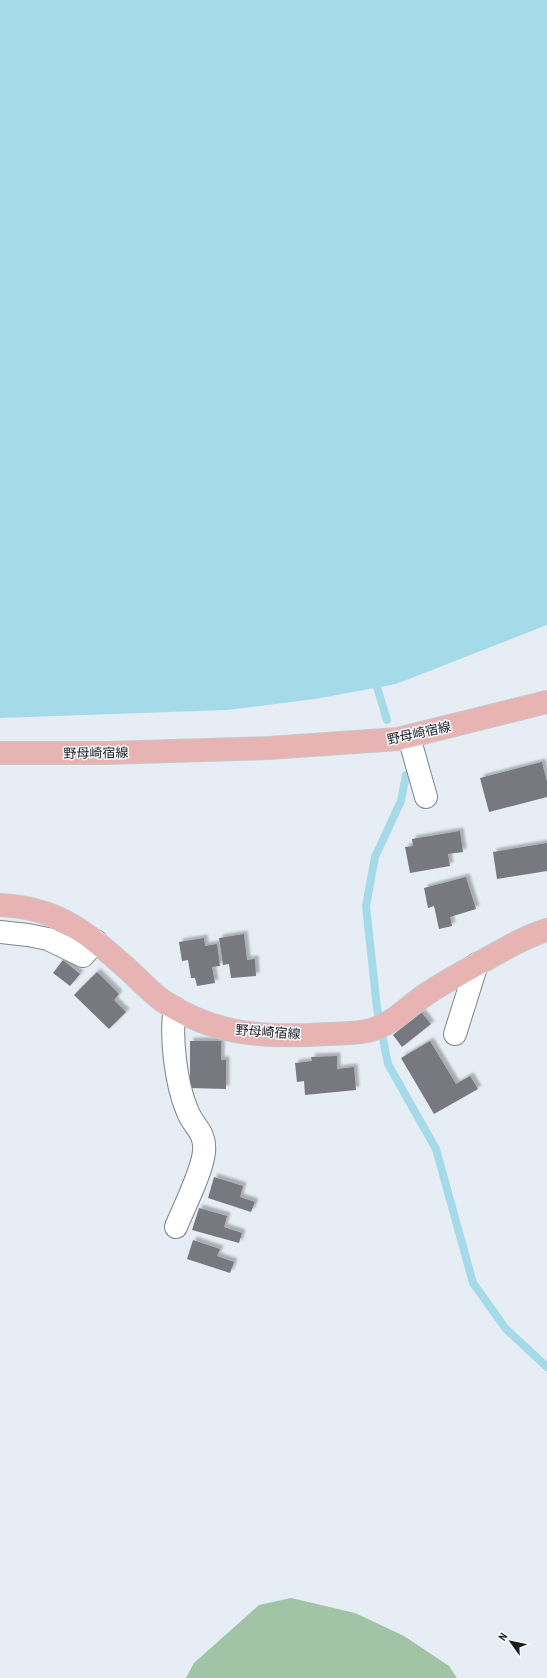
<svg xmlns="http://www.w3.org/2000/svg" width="547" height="1678" viewBox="0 0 547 1678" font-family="'Archivo Narrow','Noto Sans JP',sans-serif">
  <defs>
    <filter id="shadow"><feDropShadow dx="3.5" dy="-3.5" stdDeviation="1" flood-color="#0004"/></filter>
  </defs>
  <rect width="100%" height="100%" fill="#e6edf5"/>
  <!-- forest -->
  <path fill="#a0c4a5" d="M291 1598 355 1613 404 1636 449 1666 457 1678H186L194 1663 259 1605Z"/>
  <!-- water -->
  <path fill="#a5dbe8" d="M0 0H547V625L396 684 315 699 227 710 0 718Z"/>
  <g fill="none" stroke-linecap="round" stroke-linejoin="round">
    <!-- stream -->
    <g stroke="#a5dbe8" stroke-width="8">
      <path d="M374 677 387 720"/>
      <path d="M406 775 401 801 375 857 366 906 377 1008 388 1064 436 1149 473 1283 506 1329 547 1367"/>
    </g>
  </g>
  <!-- building -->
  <g fill="#777880" filter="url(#shadow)">
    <path d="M542 762 547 782V797L489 812 480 778Z"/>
    <path d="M460 831 463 852 448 854 450 866 410 873 405 847 413 846 412 839Z"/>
    <path d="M547 843V871L497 879 493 852Z"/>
    <path d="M466 877 476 909 450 917 452 926 439 929 434 906 428 908 424 888Z"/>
    <path d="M244 934 247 960 255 959 256 976 231 978 229 964 223 965 219 938Z"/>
    <path d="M204 938 205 946 217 944 220 966 212 967 215 983 197 986 195 978H191L188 960 182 961 179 942Z"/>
    <path d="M63 960 80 974 70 986 53 973Z"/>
    <path d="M97 972 119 994 114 1000 126 1012 109 1029 74 995Z"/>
    <path d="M421 1012 431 1024 402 1047 393 1035Z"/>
    <path d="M190 1041H221V1060H226V1089L190 1088Z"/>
    <path d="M430 1041 456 1084 470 1076 478 1089 434 1114 401 1058Z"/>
    <path d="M337 1056V1069L354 1067 356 1090 305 1095 304 1081 297 1082 295 1063 312 1061 311 1057Z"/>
    <path d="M214 1177 243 1186 240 1197 255 1202 251 1212 208 1198Z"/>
    <path d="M199 1208 227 1216 224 1227 242 1233 239 1243 192 1230Z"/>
    <path d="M193 1240 220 1249 217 1256 234 1262 230 1273 187 1259Z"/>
  </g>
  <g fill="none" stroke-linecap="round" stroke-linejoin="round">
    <!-- street casing -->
    <g stroke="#7e848b" stroke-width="24">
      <g id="street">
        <path d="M409 737 426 797"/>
        <path d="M0 932 28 935 48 939 83 956 96 941"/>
        <path d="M175 1008C170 1036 176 1084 187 1110 193 1127 206 1131 204 1152 202 1172 184 1207 176 1227"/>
        <path d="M455 1034 477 964"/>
      </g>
    </g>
    <!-- primary casing -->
    <g stroke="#c8c9c9" stroke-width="24">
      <g id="primary">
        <path d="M0 753H106L269 748 398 739 547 702"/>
        <path d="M0 905C62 908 89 935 133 974 142 983 152 993 163 1001 215 1036 267 1038 328 1034 342 1033 358 1034 371 1030 394 1023 406 1008 425 995 446 981 469 969 492 956 510 946 527 936 547 930"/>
      </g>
    </g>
    <!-- street -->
    <use href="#street" stroke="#fff" stroke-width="22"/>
    <!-- primary -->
    <use href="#primary" stroke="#e7b4b3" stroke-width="22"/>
  </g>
  <g text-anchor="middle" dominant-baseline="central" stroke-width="3" stroke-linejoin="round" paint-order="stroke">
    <!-- street labels -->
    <g font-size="13" fill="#1a1c1f" stroke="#f6faff">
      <text transform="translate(419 733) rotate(-12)">野母崎宿線</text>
      <text transform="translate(96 753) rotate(-1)">野母崎宿線</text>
      <text transform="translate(268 1032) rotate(4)">野母崎宿線</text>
    </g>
  </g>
  <!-- north arrow -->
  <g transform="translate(511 1642) rotate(303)" stroke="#f6faff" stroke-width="3" paint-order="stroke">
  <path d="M0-3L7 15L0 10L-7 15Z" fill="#1a1c1f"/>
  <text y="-6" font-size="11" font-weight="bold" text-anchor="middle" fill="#1a1c1f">N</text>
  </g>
</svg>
